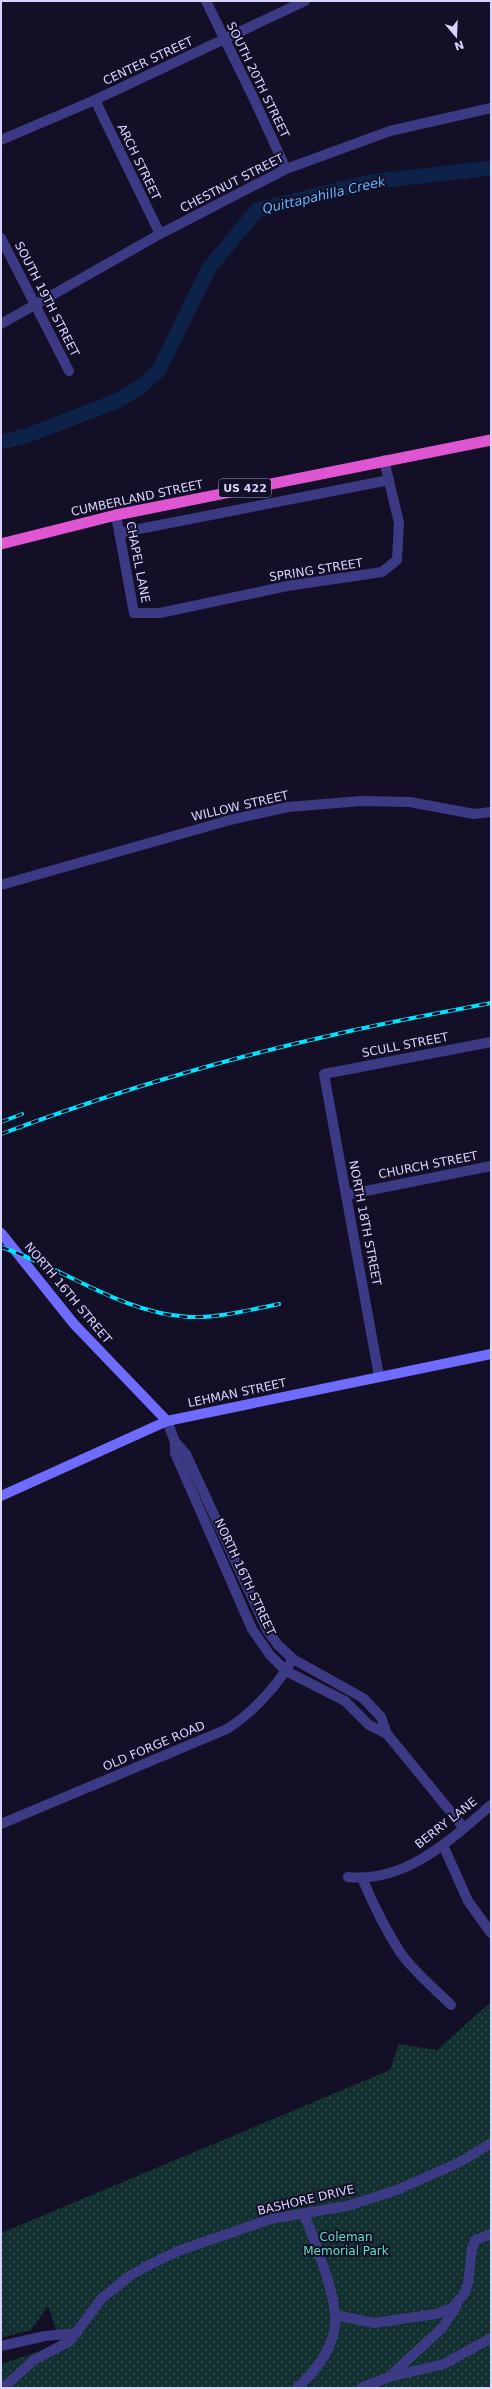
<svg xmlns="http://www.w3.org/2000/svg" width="492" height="2389" viewBox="0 0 492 2389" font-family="'DejaVu Sans',sans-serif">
  <defs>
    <pattern id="park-dots" width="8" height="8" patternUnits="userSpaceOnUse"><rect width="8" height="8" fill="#12302f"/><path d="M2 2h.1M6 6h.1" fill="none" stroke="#344d4e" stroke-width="1.8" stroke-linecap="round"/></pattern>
  </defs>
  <rect width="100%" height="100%" fill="#130f26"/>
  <!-- park -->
  <path fill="url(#park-dots)" d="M491 2002V2388H1V2364L61 2344 48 2306 31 2330 1 2338V2233L390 2070 399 2044 437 2050Z"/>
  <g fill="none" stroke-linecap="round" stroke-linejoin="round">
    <!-- river -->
    <path stroke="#0c2248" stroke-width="15" d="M1 442 26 436 117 401 140 387 159 370 209 268 257 210 369 182 491 168"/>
    <!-- minor -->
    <g stroke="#3d3a85" stroke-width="10">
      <path d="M206 1 254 99 286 169"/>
      <path d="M95 100 160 234"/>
      <path d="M1 140 95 100 305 1"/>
      <path d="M1 238 69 371"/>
      <path d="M116 515 134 613H160L287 586 382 572 397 560 399 523 384 460"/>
      <path d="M119 533 389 480"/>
      <path d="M1 885 230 820 288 807 361 801 410 802 474 814 491 812"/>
      <path d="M346 1195 491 1166"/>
      <path d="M379 1376 324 1074 491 1042"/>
      <path d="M293 1659 363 1698 381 1717 387 1734 464 1828"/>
      <path d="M286 1671 345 1701 369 1725 387 1734"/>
      <path d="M443 1845 468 1901 491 1933"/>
      <path d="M348 1877C406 1883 450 1840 491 1805"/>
      <path d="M362 1878C373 1904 385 1929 400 1952 414 1972 434 1988 451 2005"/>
      <path d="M335 2315 374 2323 436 2314 452 2308 464 2294 468 2284 472 2248 476 2240 491 2234"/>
      <path d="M1 2346 45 2336 77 2333"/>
      <path d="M389 2377 443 2327 457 2305"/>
      <path d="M3 2388 34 2360 70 2341 102 2298 131 2275 149 2265 178 2251 271 2219 347 2206 397 2190 460 2162 491 2143"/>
      <path d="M297 2388C317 2370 338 2343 335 2314 333 2286 314 2241 304 2213"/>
      <path d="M361 2388 389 2377 444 2364 491 2338"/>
    </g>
    <!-- tertiary -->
    <g stroke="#3d3a85" stroke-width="10">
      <path d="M1 324 160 234 286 169 390 131 491 108"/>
      <path d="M175 1442V1453L252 1629 270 1655 286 1671"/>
      <path d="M1 1824 227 1729C255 1711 276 1687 293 1659L278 1645 267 1630 186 1454 175 1442 167 1421"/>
    </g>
    <!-- secondary -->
    <g stroke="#6f6bff" stroke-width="10">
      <path d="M1 1233 74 1324 167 1421"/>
      <path d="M1 1496 167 1421 491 1354"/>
    </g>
    <!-- trunk -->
    <path stroke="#e055d1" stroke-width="11" d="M1 544 116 515 491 440"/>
    <!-- rail casing -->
    <g stroke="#00e5ff" stroke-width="4">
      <g id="rail">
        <path d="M1 1122 22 1114"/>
        <path d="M1 1134C111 1093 223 1059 337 1034 388 1022 440 1013 491 1003"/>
        <path d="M1 1247C64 1268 120 1313 189 1317 220 1318 249 1310 279 1304"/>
      </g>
    </g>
    <!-- rail -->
    <use href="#rail" stroke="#130f26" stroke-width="2.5" stroke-dasharray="8" stroke-linecap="butt"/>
  </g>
  <g text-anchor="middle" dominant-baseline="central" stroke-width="4" stroke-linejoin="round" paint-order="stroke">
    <!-- shield labels -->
    <rect fill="#130f26" stroke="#9e99be" stroke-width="1" x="219" y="479" width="52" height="18" rx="3"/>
    <g font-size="11" font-weight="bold" fill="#d9d4ff">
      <text x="245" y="488">US 422</text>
    </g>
    <!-- street labels -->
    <g font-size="12" fill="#d9d4ff" stroke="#130f26">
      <text transform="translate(148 61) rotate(-25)">CENTER STREET</text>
      <text transform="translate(258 80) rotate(64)">SOUTH 20TH STREET</text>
      <text transform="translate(139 162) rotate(64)">ARCH STREET</text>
      <text transform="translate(232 183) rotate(-27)">CHESTNUT STREET</text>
      <text transform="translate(47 299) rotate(63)">SOUTH 19TH STREET</text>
      <text transform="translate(137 498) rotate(-12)">CUMBERLAND STREET</text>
      <text transform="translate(138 562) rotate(79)">CHAPEL LANE</text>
      <text transform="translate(316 570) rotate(-9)">SPRING STREET</text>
      <text transform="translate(240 806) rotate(-13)">WILLOW STREET</text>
      <text transform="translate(405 1045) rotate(-11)">SCULL STREET</text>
      <text transform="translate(428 1165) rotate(-11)">CHURCH STREET</text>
      <text transform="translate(365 1223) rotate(79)">NORTH 18TH STREET</text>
      <text transform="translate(68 1293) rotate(50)">NORTH 16TH STREET</text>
      <text transform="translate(237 1393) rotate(-12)">LEHMAN STREET</text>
      <text transform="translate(245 1577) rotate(65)">NORTH 16TH STREET</text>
      <text transform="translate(154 1746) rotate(-23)">OLD FORGE ROAD</text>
      <text transform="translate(446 1823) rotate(-38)">BERRY LANE</text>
      <text transform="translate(306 2200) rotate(-13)">BASHORE DRIVE</text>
    </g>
    <!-- park labels -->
    <g font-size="12" fill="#5fe0c0" stroke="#130f26">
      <text x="346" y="2237">Coleman<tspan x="346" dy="14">Memorial Park</tspan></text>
    </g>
    <!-- water labels -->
    <g font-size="13" font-style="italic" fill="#62b6ff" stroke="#130f26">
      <text transform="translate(324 195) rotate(-13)">Quittapahilla Creek</text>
    </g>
  </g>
  <!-- border -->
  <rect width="492" height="2389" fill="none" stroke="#d9d4ff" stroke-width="4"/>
  <!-- north arrow -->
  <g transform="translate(456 36) rotate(161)" stroke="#130f26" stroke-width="3" paint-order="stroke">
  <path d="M0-3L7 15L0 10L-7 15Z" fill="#d9d4ff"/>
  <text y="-6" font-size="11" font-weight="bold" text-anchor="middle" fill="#d9d4ff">N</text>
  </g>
</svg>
